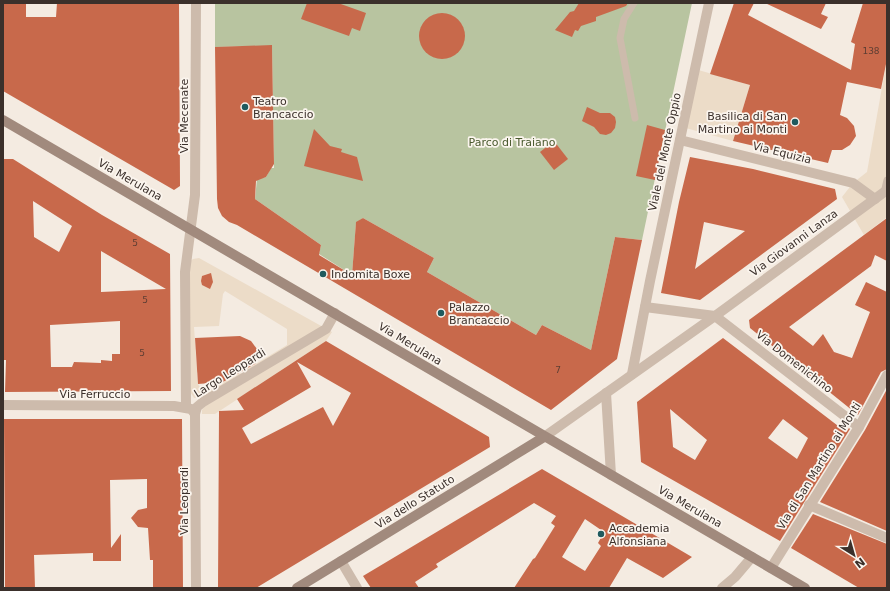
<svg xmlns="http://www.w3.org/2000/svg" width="890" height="591" viewBox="0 0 890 591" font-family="'DejaVu Sans',sans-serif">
  <rect width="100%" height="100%" fill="#f4ebe1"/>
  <!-- green -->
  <path fill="#b8c4a0" d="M215 3H692L642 240 615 237 591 350 542 325 536 335 427 272 434 258 363 218 356 223 352 275 319 254 321 245 255 199 257 179 266 177 271 168H274L272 46 215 47Z"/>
  <!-- plaza -->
  <g fill="#ecdcc8" fill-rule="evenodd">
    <path d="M887 59V217L864 235 842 197 853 183 867 172Z"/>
    <path d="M695 69 750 85 733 141 682 127Z"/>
    <path d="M199 258 332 332 326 341 215 414H202V410L206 405 200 397 194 398 189 390 188 263 193 259ZM225 291 287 329V345L244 371V373L238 374 207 392 201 389 198 384 194 327 219 326 223 294Z"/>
  </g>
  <!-- building -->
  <g fill="#c8694b" fill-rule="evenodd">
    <path d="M3 3H26V17H56L57 3H179L180 186 174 190 3 91Z"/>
    <path d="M307 3H338L366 13 360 31 352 28 349 36 301 19Z"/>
    <path d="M579 3H628L626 6 596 17V21L581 26 578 31 575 30 572 37 555 30 570 12 574 11Z"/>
    <path d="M734 3H754L748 15 851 70 855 44 851 42 863 3H887V59L881 89 847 82 840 115 847 118 854 126 856 136 850 145 842 150H832L828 163 733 141 750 85 710 74Z"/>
    <path d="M765 3H826L821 14 828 17 821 29Z"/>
    <circle cx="442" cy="36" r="23"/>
    <path d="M272 45 274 164 266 177 256 181 255 199 321 245 319 255 352 275 356 222 363 218 434 258 427 272 536 335 542 325 591 350 615 237 642 240 617 359 551 410 237 225 229 222 222 216 218 208 217 199 215 47Z"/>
    <path d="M587 107 600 113H610L615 117 616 122 615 128 611 133 606 135 600 134 594 127 582 121Z"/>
    <path d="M647 125 665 130 655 180 636 176Z"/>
    <path d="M314 129 330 146 342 149 341 152 357 157 363 181 304 166Z"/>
    <path d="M554 141 568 159 554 170 540 152Z"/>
    <path d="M690 157 753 169 835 189 837 199 700 300 661 293 679 202ZM704 222 745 231 695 269Z"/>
    <path d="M3 159H13L102 215 170 254 171 391 5 392 6 360H4L3 328ZM33 201 72 226 59 252 34 237ZM101 251 166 289 101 292ZM120 321V354H112V361L101 360V363L74 362 72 367H51L50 325Z"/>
    <path d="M887 218V261L875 255 871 266 789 327 813 346 823 334 834 352 852 358 870 312 855 305 866 282 887 292V369L881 372 858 415 750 328 749 320Z"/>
    <path d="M211 273 213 282 210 289 202 285 201 281 202 276Z"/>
    <path d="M240 336 251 341 257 349 258 358 255 364 223 382 198 384 195 338Z"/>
    <path d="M723 338 846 432 849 428 850 429 780 541 641 462 637 402ZM670 409 707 440 695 460 673 447ZM783 419 808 438 797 459 768 438Z"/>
    <path d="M326 341 489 437 490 447 256 588H218L219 411 244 410 237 399ZM297 362 351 393 333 426 323 407 251 444 242 428 311 387Z"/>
    <path d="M887 389V531L820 502 865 430Z"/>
    <path d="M4 419H182L183 588H153V560H150L148 528 138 527 131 518 138 510 147 508V479L110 480 111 548 121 534V561H93V553L34 555 35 588H5Z"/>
    <path d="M542 469 692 557 663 578 627 558 609 588H514L533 559 535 558 555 526 551 523 556 516 534 503 436 564 438 567 415 582 419 588H371L363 576ZM585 519 604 532 598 543 601 546 585 571 562 557Z"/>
    <path d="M813 514 887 544V588H859L791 548Z"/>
  </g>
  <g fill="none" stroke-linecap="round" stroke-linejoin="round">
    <!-- service -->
    <g stroke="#cdbbac" stroke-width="7">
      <path d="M634 3 624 19 620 38 635 118"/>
      <path d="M884 193 887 180"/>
    </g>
    <!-- pedestrian -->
    <path stroke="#cdbbac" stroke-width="10" d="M195 414 197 407 203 402 326 329 335 313"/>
    <!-- minor -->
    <g stroke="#cdbbac" stroke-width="10">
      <path d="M680 140 853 183 875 199"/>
      <path d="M645 307 715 316 859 427"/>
      <path d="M632 374 650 281 709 3"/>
      <path d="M606 393 611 475"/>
      <path d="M3 405 174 406 191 409 195 414 196 588"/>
      <path d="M186 407 185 272 195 195 196 3"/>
      <path d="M809 505 887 538"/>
      <path d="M341 561 357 588"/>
      <path d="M771 568 859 427 887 375"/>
      <path d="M722 588 735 577 752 557"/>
    </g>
    <!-- tertiary -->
    <path stroke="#cdbbac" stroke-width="10" d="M544 437 715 316 887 190"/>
    <!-- secondary -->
    <g stroke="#a18a7d" stroke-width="10">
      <path d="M3 120 805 588"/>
      <path d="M297 588 544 437"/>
    </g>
  </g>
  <!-- markers -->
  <g fill="#1f5a5e" stroke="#fbf5ee" stroke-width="1.5">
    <circle cx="245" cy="107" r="4"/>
    <circle cx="795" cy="122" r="4"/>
    <circle cx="323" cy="274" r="4"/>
    <circle cx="441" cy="313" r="4"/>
    <circle cx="601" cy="534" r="4"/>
  </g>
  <g text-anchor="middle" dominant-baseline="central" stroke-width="3.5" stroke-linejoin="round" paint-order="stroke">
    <!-- number labels -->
    <g font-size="9" fill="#5e3e33">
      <text x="871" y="51">138</text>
      <text x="135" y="243">5</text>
      <text x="145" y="300">5</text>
      <text x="142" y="353">5</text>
      <text x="558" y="370">7</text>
    </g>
    <!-- poi labels -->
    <g font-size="11" fill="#3b302b" stroke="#fbf5ee" text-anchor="start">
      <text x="253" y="101">Teatro<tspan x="253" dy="13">Brancaccio</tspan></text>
      <text x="787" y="116" text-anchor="end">Basilica di San<tspan x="787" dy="13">Martino ai Monti</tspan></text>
      <text x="331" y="274">Indomita Boxe</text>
      <text x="449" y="307">Palazzo<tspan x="449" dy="13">Brancaccio</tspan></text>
      <text x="609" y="528">Accademia<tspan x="609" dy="13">Alfonsiana</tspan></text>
    </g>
    <!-- street labels -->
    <g font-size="11" fill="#3b302b" stroke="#fbf5ee">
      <text transform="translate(184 116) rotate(-90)">Via Mecenate</text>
      <text transform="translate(665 152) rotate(-78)">Viale del Monte Oppio</text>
      <text transform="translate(782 153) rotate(14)">Via Equizia</text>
      <text transform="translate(130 180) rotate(30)">Via Merulana</text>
      <text transform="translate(794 243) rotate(-36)">Via Giovanni Lanza</text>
      <text transform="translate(410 344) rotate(31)">Via Merulana</text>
      <text transform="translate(794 362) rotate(38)">Via Domenichino</text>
      <text transform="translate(230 373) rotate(-32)">Largo Leopardi</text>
      <text x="95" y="394">Via Ferruccio</text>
      <text transform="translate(819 466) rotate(-58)">Via di San Martino ai Monti</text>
      <text transform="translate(184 501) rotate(-90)">Via Leopardi</text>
      <text transform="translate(415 502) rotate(-32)">Via dello Statuto</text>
      <text transform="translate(690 507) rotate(30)">Via Merulana</text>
    </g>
    <!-- park labels -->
    <g font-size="11" fill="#4a5a2e" stroke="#fbf5ee">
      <text x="512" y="142">Parco di Traiano</text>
    </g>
  </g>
  <!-- border -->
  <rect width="890" height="591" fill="none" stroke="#3b302b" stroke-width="8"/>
  <!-- north arrow -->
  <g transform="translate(854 555) rotate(143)" stroke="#fbf5ee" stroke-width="3" paint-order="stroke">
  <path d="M0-3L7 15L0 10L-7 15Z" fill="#3b302b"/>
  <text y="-6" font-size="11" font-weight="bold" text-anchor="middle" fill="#3b302b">N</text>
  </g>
</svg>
